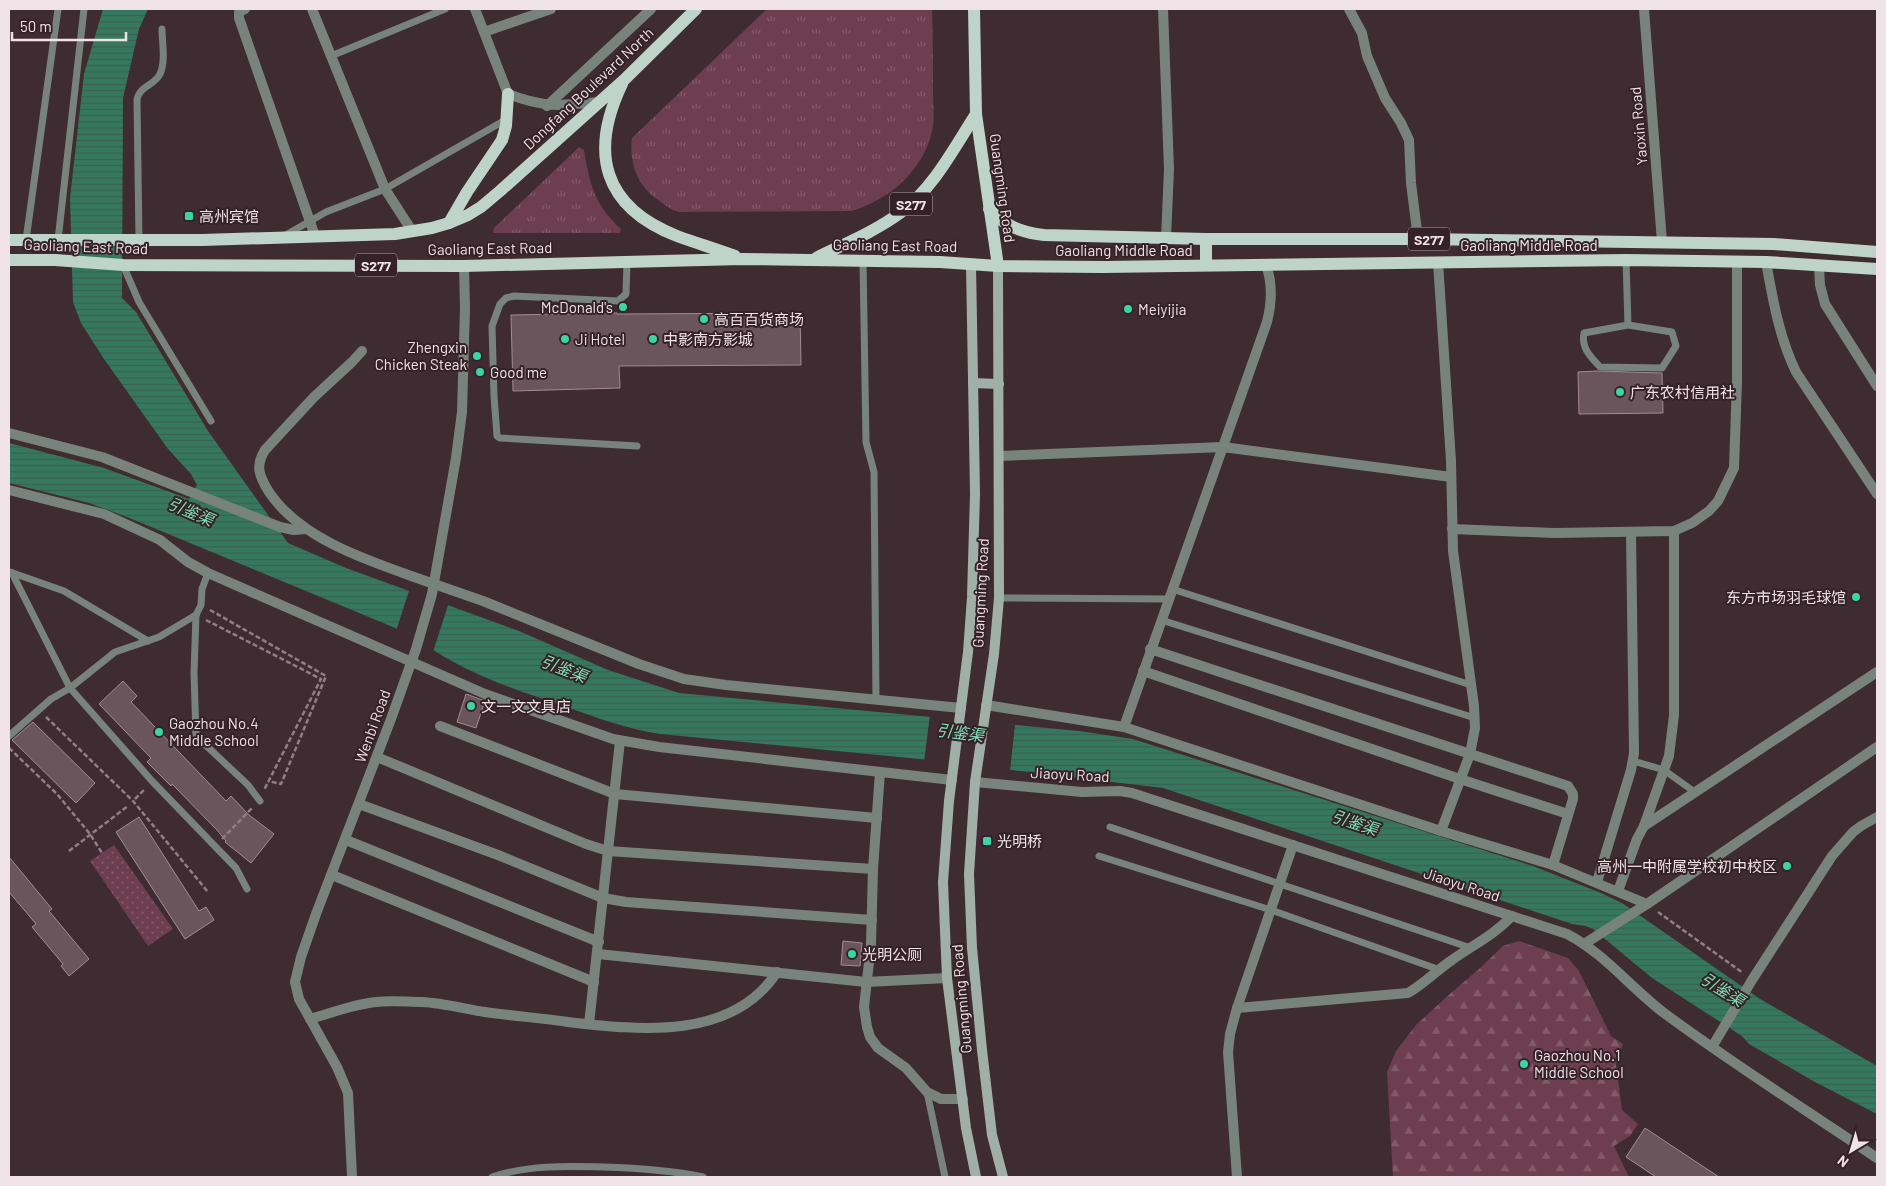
<svg xmlns="http://www.w3.org/2000/svg" width="1886" height="1186" viewBox="0 0 1886 1186" font-family="Barlow,'Noto Sans SC',sans-serif">
  <defs>
    <pattern id="grass-tufts" width="24" height="20" patternUnits="userSpaceOnUse" patternTransform="scale(1.25)"><rect width="24" height="20" fill="#6d3e4f"/><path d="M3 7l-1-3M5 7V3M7 7l1-3M15 17l-1-3M17 17v-4M19 17l1-3" fill="none" stroke="#825a68"/></pattern>
    <pattern id="forest-firs" width="22" height="20" patternUnits="userSpaceOnUse" patternTransform="scale(1.25)"><rect width="22" height="20" fill="#6d3e4f"/><path d="M5 1l3.5 6h-7zM16 11l3.5 6h-7z" fill="#825a68"/></pattern>
    <pattern id="park-dots" width="8" height="8" patternUnits="userSpaceOnUse" patternTransform="scale(1.25)"><rect width="8" height="8" fill="#6d3e4f"/><path d="M2 2h.1M6 6h.1" fill="none" stroke="#825a68" stroke-width="1.8" stroke-linecap="round"/></pattern>
    <pattern id="water-rules" width="6" height="5" patternUnits="userSpaceOnUse" patternTransform="scale(1.25)"><rect width="6" height="5" fill="#357860"/><path d="M0 2.5h6" fill="none" stroke="#3e5e52"/></pattern>
  </defs>
  <rect width="100%" height="100%" fill="#3f2b32"/>
  <!-- grass -->
  <g fill="url(#grass-tufts)">
    <path d="M767 9H932C933 37 933 65 933 93 933 105 935 120 932 131 924 170 888 201 851 211L679 212C671 210 665 205 658 200 637 185 629 163 632 138Z"/>
    <path d="M579 147 584 150C590 185 594 204 621 229L620 233H493L494 228Z"/>
  </g>
  <!-- forest -->
  <path fill="url(#forest-firs)" d="M1519 941 1568 958 1579 971 1611 1036 1623 1044 1616 1064 1622 1110 1638 1124 1630 1136 1614 1146 1629 1177H1393L1387 1072 1396 1051 1416 1025 1452 992 1479 969 1503 946Z"/>
  <!-- park -->
  <path fill="url(#park-dots)" d="M114 845 173 929 148 946 90 861Z"/>
  <!-- water -->
  <path fill="url(#water-rules)" d="M103 9H148L139 29 123 98 122 298 136 312 208 431 288 543 346 568 519 631 608 670 679 693 1079 731 1133 739 1533 866 1601 893 1622 903 1760 999 1877 1066V1114L1815 1082 1749 1044 1742 1036 1652 978 1593 929 1586 926 1572 924 1163 788 920 759 660 734C626 729 595 717 564 706 530 695 495 683 463 667 439 655 418 639 393 627L127 517 89 503 9 483V443L104 468 189 499 197 485 191 474 168 449 104 359 81 323 73 302 70 198 84 74Z"/>
  <!-- pier -->
  <g fill="#3f2b32">
    <path d="M410 588 449 602 433 652 396 631Z"/>
    <path d="M930 715 1015 725 1010 771 924 762Z"/>
  </g>
  <!-- building -->
  <g fill="#6b555c" stroke="#a38b92">
    <path d="M617 313V314L800 313 801 365 619 366 620 388 513 391 511 315Z"/>
    <path d="M1597 371 1662 373 1663 413 1579 414 1578 372Z"/>
    <path d="M123 681 137 696 131 702 226 801 231 796 249 815 274 834 251 863 225 842 226 841 217 830 172 784 171 786 147 762 151 758 99 704Z"/>
    <path d="M466 694 485 701 476 728 457 722Z"/>
    <path d="M33 722 95 783 76 803 12 740Z"/>
    <path d="M139 817 199 911 206 907 214 920 185 939 116 832Z"/>
    <path d="M9 857 52 909 49 911 89 959 69 976 61 966 63 964 32 927 36 924 9 892Z"/>
    <path d="M843 941 862 943 860 966 841 965Z"/>
    <path d="M1645 1128 1719 1177H1656L1626 1157Z"/>
  </g>
  <g fill="none" stroke-linecap="round" stroke-linejoin="round">
    <!-- path -->
    <g stroke="#907f85" stroke-width="2.5" stroke-dasharray="5 2.5" stroke-linecap="butt">
      <path d="M210 610 326 676 281 784 268 781"/>
      <path d="M206 620 321 679 264 790"/>
      <path d="M46 717 133 801 208 892"/>
      <path d="M9 748 57 794 90 834 102 853"/>
      <path d="M135 799 145 789"/>
      <path d="M222 839 253 807"/>
      <path d="M69 851 128 806"/>
      <path d="M1658 912 1743 973"/>
    </g>
    <!-- service -->
    <g stroke="#78837e" stroke-width="7">
      <path d="M331 56 445 9"/>
      <path d="M284 236 326 212 385 189 507 119"/>
      <path d="M26 240 58 9"/>
      <path d="M58 240 84 9"/>
      <path d="M139 240 137 100C139 86 154 86 160 74 166 61 162 42 162 29"/>
      <path d="M1626 260 1628 325 1584 333C1581 348 1590 356 1600 367L1662 368 1676 346 1672 332 1628 325"/>
      <path d="M863 261 866 442 874 472 876 699"/>
      <path d="M627 262 626 294 618 301 514 296 506 298 500 304 492 326 494 396 497 436 500 438 637 446"/>
      <path d="M123 265 139 302 211 421"/>
      <path d="M10 572 64 591 148 641"/>
      <path d="M12 573 70 688 152 781 236 868 247 889"/>
      <path d="M1172 589 1471 685"/>
      <path d="M999 598 1169 599"/>
      <path d="M196 615 194 673 196 736 248 785 260 801"/>
      <path d="M1161 620 1475 718"/>
      <path d="M9 736 51 699 70 688 115 652 159 637 196 615 201 605 202 589 208 573"/>
      <path d="M1633 761 1664 770 1696 793"/>
      <path d="M1110 827 1471 948"/>
      <path d="M1099 856 1271 910 1440 970"/>
      <path d="M927 1092 945 1177"/>
      <path d="M492 1177C528 1165 566 1166 603 1167 637 1168 670 1170 703 1177"/>
    </g>
    <!-- minor -->
    <g stroke="#78837e" stroke-width="10">
      <path d="M245 9 239 12V18L315 236"/>
      <path d="M312 9 385 189 412 231"/>
      <path d="M1163 9 1169 169 1166 238"/>
      <path d="M1349 9 1362 33 1367 56 1385 98 1401 123 1409 140 1411 183 1418 239"/>
      <path d="M484 32 551 9"/>
      <path d="M547 106 651 9"/>
      <path d="M1438 262 1451 461 1453 551 1474 706 1475 728 1470 754 1441 831"/>
      <path d="M1766 262C1773 300 1779 337 1796 372L1877 494"/>
      <path d="M362 351 352 362 314 397 265 450C255 466 259 476 269 492 303 543 379 564 434 584"/>
      <path d="M9 433 102 457 280 527 294 530 306 529"/>
      <path d="M1000 456 1223 447 1451 477"/>
      <path d="M9 490 104 514 160 540"/>
      <path d="M1452 529 1554 533 1674 531 1692 523 1709 511 1718 501 1734 468 1737 381V262"/>
      <path d="M1150 649 1568 786 1573 794V799L1553 865"/>
      <path d="M1143 671 1460 779 1568 814"/>
      <path d="M440 726 615 794 877 818"/>
      <path d="M1124 727 1267 322C1272 302 1273 284 1266 265"/>
      <path d="M377 757 586 844 608 851 873 869"/>
      <path d="M880 772 873 869 871 944 864 1007 867 1027 870 1037 878 1048 906 1068 927 1092 941 1099H963"/>
      <path d="M359 804 498 855 603 898 626 902 872 920"/>
      <path d="M1644 826 1669 756 1674 715V531"/>
      <path d="M346 840 599 942"/>
      <path d="M332 875 594 982"/>
      <path d="M1597 882 1631 770 1634 753 1631 533"/>
      <path d="M1618 891 1637 839 1644 826 1877 672"/>
      <path d="M598 954 866 982 947 978"/>
      <path d="M1237 1008 1408 993C1424 984 1437 970 1452 960 1473 945 1494 935 1512 916"/>
      <path d="M310 1019C332 1013 354 1004 376 1002 391 1000 407 1002 422 1002 443 1003 465 1009 485 1012 513 1016 541 1018 568 1022 639 1030 732 1041 777 972"/>
      <path d="M589 1024 620 741"/>
      <path d="M1712 1047 1752 980 1832 856 1853 832 1861 826 1877 817"/>
      <path d="M1237 1177 1228 1052 1230 1034 1237 1008 1293 845"/>
    </g>
    <!-- tertiary -->
    <g stroke="#78837e" stroke-width="10">
      <path d="M475 9 508 94C543 108 561 106 599 102"/>
      <path d="M1644 9 1662 242"/>
      <path d="M1819 266 1820 285 1825 304 1877 386"/>
      <path d="M160 540 188 562 208 573 485 694 613 739 659 747 952 780"/>
      <path d="M434 584 483 601 639 664 684 679 726 685 961 708"/>
      <path d="M986 705 1124 727 1441 831 1553 865 1647 904"/>
      <path d="M975 782 1082 792 1120 791 1132 793 1567 934C1604 953 1631 988 1664 1013 1733 1064 1806 1110 1877 1158"/>
      <path d="M1584 944 1647 904 1877 747"/>
      <path d="M352 1177 348 1093 337 1067 299 999 295 982 301 957 316 914 391 719 416 649 432 594 456 458 462 412 465 308 464 266"/>
    </g>
    <!-- secondary -->
    <g stroke="#a0b0a9" stroke-width="10">
      <path d="M971 264 975 494 972 597 968 652 949 801 943 882 947 978 966 1128 976 1177"/>
      <path d="M998 266 999 598 994 654 975 782 969 874 972 948 982 1050 992 1135 1003 1177"/>
      <path d="M973 383 999 384"/>
    </g>
    <!-- primary -->
    <g stroke="#bed3ca" stroke-width="12">
      <path d="M974 9 976 114 998 266"/>
      <path d="M622 84C589 153 603 207 677 236 696 243 716 249 735 256"/>
      <path d="M989 209C1004 226 1022 233 1044 235L1206 239H1418L1774 244 1877 252"/>
      <path d="M449 223 467 192 502 140 506 126 508 94"/>
      <path d="M1206 239V265"/>
      <path d="M9 240H202L395 234 432 228 449 223 468 215 481 207 500 191 624 80 696 9"/>
      <path d="M816 258C844 244 874 232 900 213 933 189 954 148 976 114"/>
      <path d="M9 260H55L123 265 464 266 742 259 940 262 998 266 1102 267 1626 260 1766 262 1877 269"/>
    </g>
  </g>
  <!-- markers -->
  <g fill="#3ad4a5" stroke="#352228" stroke-width="2">
    <rect x="184" y="211" width="10" height="10" rx="2.5"/>
    <circle cx="623" cy="307" r="5"/>
    <circle cx="1128" cy="309" r="5"/>
    <circle cx="704" cy="319" r="5"/>
    <circle cx="565" cy="339" r="5"/>
    <circle cx="653" cy="339" r="5"/>
    <circle cx="477" cy="356" r="5"/>
    <circle cx="480" cy="372" r="5"/>
    <circle cx="1620" cy="392" r="5"/>
    <circle cx="1856" cy="597" r="5"/>
    <circle cx="471" cy="706" r="5"/>
    <circle cx="159" cy="732" r="5"/>
    <rect x="982" y="836" width="10" height="10" rx="2.5"/>
    <circle cx="1787" cy="866" r="5"/>
    <circle cx="852" cy="954" r="5"/>
    <circle cx="1524" cy="1064" r="5"/>
  </g>
  <g text-anchor="middle" dominant-baseline="central" stroke-width="4" stroke-linejoin="round" paint-order="stroke">
    <!-- shield labels -->
    <g fill="#352228" stroke="#b8a9ae" stroke-width="1">
      <rect x="890" y="192.5" width="42" height="23" rx="4"/>
      <rect x="1408" y="227.5" width="42" height="23" rx="4"/>
      <rect x="355" y="253.5" width="42" height="23" rx="4"/>
    </g>
    <g font-size="14" font-weight="bold" fill="#f0e3e7">
      <text x="911" y="204">S277</text>
      <text x="1429" y="239">S277</text>
      <text x="376" y="265">S277</text>
    </g>
    <!-- street labels -->
    <g font-size="15" fill="#f0e3e7" stroke="#352228">
      <text transform="translate(588 88) rotate(-43)">Dongfang Boulevard North</text>
      <text transform="translate(1638 126) rotate(-95)">Yaoxin Road</text>
      <text transform="translate(1003 188) rotate(82)">Guangming Road</text>
      <text transform="translate(895 245) rotate(1)">Gaoliang East Road</text>
      <text x="1529" y="245">Gaoliang Middle Road</text>
      <text transform="translate(86 246) rotate(2)">Gaoliang East Road</text>
      <text transform="translate(490 248) rotate(-1)">Gaoliang East Road</text>
      <text x="1124" y="250">Gaoliang Middle Road</text>
      <text transform="translate(980 593) rotate(-87)">Guangming Road</text>
      <text transform="translate(372 726) rotate(-70)">Wenbi Road</text>
      <text transform="translate(1070 774) rotate(3)">Jiaoyu Road</text>
      <text transform="translate(1462 884) rotate(18)">Jiaoyu Road</text>
      <text transform="translate(961 999) rotate(-95)">Guangming Road</text>
    </g>
    <!-- poi labels -->
    <g font-size="15" fill="#f0e3e7" stroke="#352228" text-anchor="start">
      <text x="199" y="216">高州宾馆</text>
      <text x="613" y="307" text-anchor="end">McDonald's</text>
      <text x="1138" y="309">Meiyijia</text>
      <text x="714" y="319">高百百货商场</text>
      <text x="575" y="339">Ji Hotel</text>
      <text x="663" y="339">中影南方影城</text>
      <text x="467" y="347" text-anchor="end">Zhengxin<tspan x="467" dy="17">Chicken Steak</tspan></text>
      <text x="490" y="372">Good me</text>
      <text x="1630" y="392">广东农村信用社</text>
      <text x="1846" y="597" text-anchor="end">东方市场羽毛球馆</text>
      <text x="481" y="706">文一文文具店</text>
      <text x="169" y="723">Gaozhou No.4<tspan x="169" dy="17">Middle School</tspan></text>
      <text x="997" y="841">光明桥</text>
      <text x="1777" y="866" text-anchor="end">高州一中附属学校初中校区</text>
      <text x="862" y="954">光明公厕</text>
      <text x="1534" y="1055">Gaozhou No.1<tspan x="1534" dy="17">Middle School</tspan></text>
    </g>
    <!-- water labels -->
    <g font-size="16" font-style="italic" fill="#7ee1bc" stroke="#352228">
      <text transform="translate(191 511) rotate(23)">引鉴渠</text>
      <text transform="translate(564 668) rotate(21)">引鉴渠</text>
      <text transform="translate(960 732) rotate(7)">引鉴渠</text>
      <text transform="translate(1355 822) rotate(18)">引鉴渠</text>
      <text transform="translate(1723 989) rotate(32)">引鉴渠</text>
    </g>
  </g>
  <!-- border -->
  <rect width="1886" height="1186" fill="none" stroke="#f0e3e7" stroke-width="20"/>
  <!-- north arrow -->
  <g transform="translate(1851 1151) rotate(218)" stroke="#352228" stroke-width="4" paint-order="stroke">
  <path d="M0-4L9 19L0 12L-9 19Z" fill="#f0e3e7"/>
  <text y="-8" font-size="14" font-weight="bold" text-anchor="middle" fill="#f0e3e7">N</text>
  </g>
  <!-- scale -->
  <path d="M12 32v8h114v-8" fill="none" stroke="#f0e3e7" stroke-width="2.5"/>
  <text x="20" y="32" font-size="15" fill="#f0e3e7" stroke="#352228" stroke-width="4" paint-order="stroke">50 m</text>
</svg>
